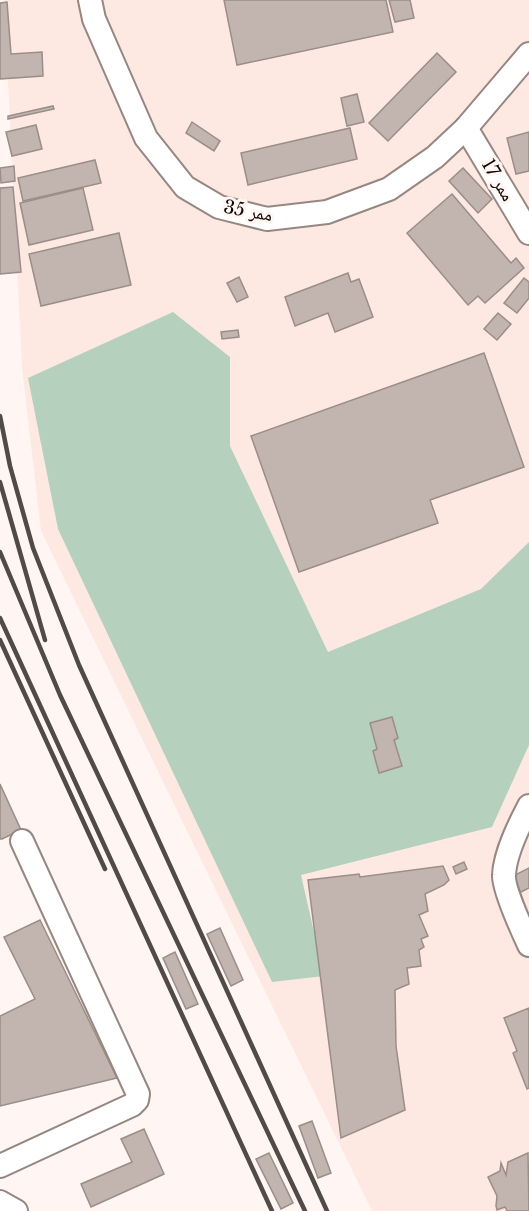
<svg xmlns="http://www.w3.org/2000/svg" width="529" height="1211" viewBox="0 0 529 1211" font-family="'Libre Baskerville','Noto Naskh Arabic',serif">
  <rect width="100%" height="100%" fill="#fff5f2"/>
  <!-- industrial -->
  <path fill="#fde9e2" d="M4 0H529V1211H372L41 531 22 367Z"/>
  <!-- green -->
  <path fill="#b5d0bc" d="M173 312 230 357V446L328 652 481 589 529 542V745L492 827 301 875 324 976 272 982 58 529 28 378Z"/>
  <!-- building -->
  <g fill="#c2b4af" stroke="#9b8d88" stroke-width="1.5">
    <path d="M224 0H386L393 32 237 65Z"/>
    <path d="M389 0H410L414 18 395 22Z"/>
    <path d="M7 2 11 54 42 52 43 76 0 79V3Z"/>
    <path d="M437 53 456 72 388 141 369 123Z"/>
    <path d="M357 94 364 122 347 126 341 98Z"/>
    <path d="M53 106 54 109 8 119V116Z"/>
    <path d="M192 122 220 141 214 151 186 133Z"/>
    <path d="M36 125 42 149 12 156 6 132Z"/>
    <path d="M350 128 357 159 248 185 241 153Z"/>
    <path d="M529 132V171L516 174 507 138Z"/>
    <path d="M95 160 101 183 23 201 18 178Z"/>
    <path d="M14 166 15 181 1 183 0 168Z"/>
    <path d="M463 168 492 199 478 213 449 181Z"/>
    <path d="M13 187 21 272 0 274V188Z"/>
    <path d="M83 188 93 230 29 245 20 203Z"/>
    <path d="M452 194 511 263 516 258 524 268 485 303 478 296 468 305 407 233Z"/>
    <path d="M119 233 131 285 41 306 29 254Z"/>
    <path d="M348 273 351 282 359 279 373 317 335 332 328 313 295 326 285 297Z"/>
    <path d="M239 277 248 297 237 302 227 283Z"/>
    <path d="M524 278 529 282V298L517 313 504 303Z"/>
    <path d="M498 313 511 324 497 340 484 329Z"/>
    <path d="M238 330 239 337 222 339 221 332Z"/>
    <path d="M484 353 524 467 430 500 438 523 299 572 251 436Z"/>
    <path d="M392 717 398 738 394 740 402 766 379 773 373 751 377 749 370 723Z"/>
    <path d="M0 784 21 830 2 839H0Z"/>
    <path d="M464 862 467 869 456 874 453 867Z"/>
    <path d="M443 866 449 880 444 885 425 894 428 911 419 915 428 936 421 939 424 947 419 950 421 966 407 968 409 984 395 990 396 1046 405 1110 341 1138 308 880 359 874 360 877Z"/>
    <path d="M529 868V888L519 893 511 877Z"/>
    <path d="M40 920 117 1078 0 1106V1016L35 999 4 937Z"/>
    <path d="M220 928 243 980 231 986 207 934Z"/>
    <path d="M175 952 198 1004 186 1009 163 958Z"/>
    <path d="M529 1008V1088L527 1089 513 1053 517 1051 504 1018Z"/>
    <path d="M312 1121 331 1173 318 1178 299 1126Z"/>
    <path d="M144 1129 164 1174 91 1207 81 1184 132 1162 121 1139Z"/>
    <path d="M269 1153 293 1203 281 1209 256 1159Z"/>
    <path d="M528 1153 529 1211H507L505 1207 497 1210 496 1206 497 1196 488 1177 500 1171 501 1163 506 1175 508 1162Z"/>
  </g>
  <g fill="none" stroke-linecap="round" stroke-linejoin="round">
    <!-- minor casing -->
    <g stroke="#958782" stroke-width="26">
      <g id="minor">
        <path d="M90 0 94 19 146 138 185 187 219 207 267 219 327 212 389 189 435 157 466 128 529 54"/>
        <path d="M466 128 529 233"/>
        <path d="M529 806C519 825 505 853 504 875 503 888 523 932 529 945"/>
        <path d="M0 1166 132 1105 137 1100 138 1094 22 841"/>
        <path d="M0 1202 16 1211"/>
      </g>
    </g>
    <!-- minor -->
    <use href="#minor" stroke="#fff" stroke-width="22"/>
    <!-- rail -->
    <g stroke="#504a48" stroke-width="4.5">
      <path d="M0 416 10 466 33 548 79 665 327 1211"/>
      <path d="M0 482 45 640"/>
      <path d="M0 552 60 695 305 1211"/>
      <path d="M0 618 272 1211"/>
      <path d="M0 640 105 869"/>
    </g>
  </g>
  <g text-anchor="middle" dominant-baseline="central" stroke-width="6" stroke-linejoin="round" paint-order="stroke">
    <!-- street labels -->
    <g font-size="18" fill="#0f0a09" stroke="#fff5f2">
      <text transform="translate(498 180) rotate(59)">ممر 17</text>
      <text transform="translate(248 211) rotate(10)">ممر 35</text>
    </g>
  </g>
</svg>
